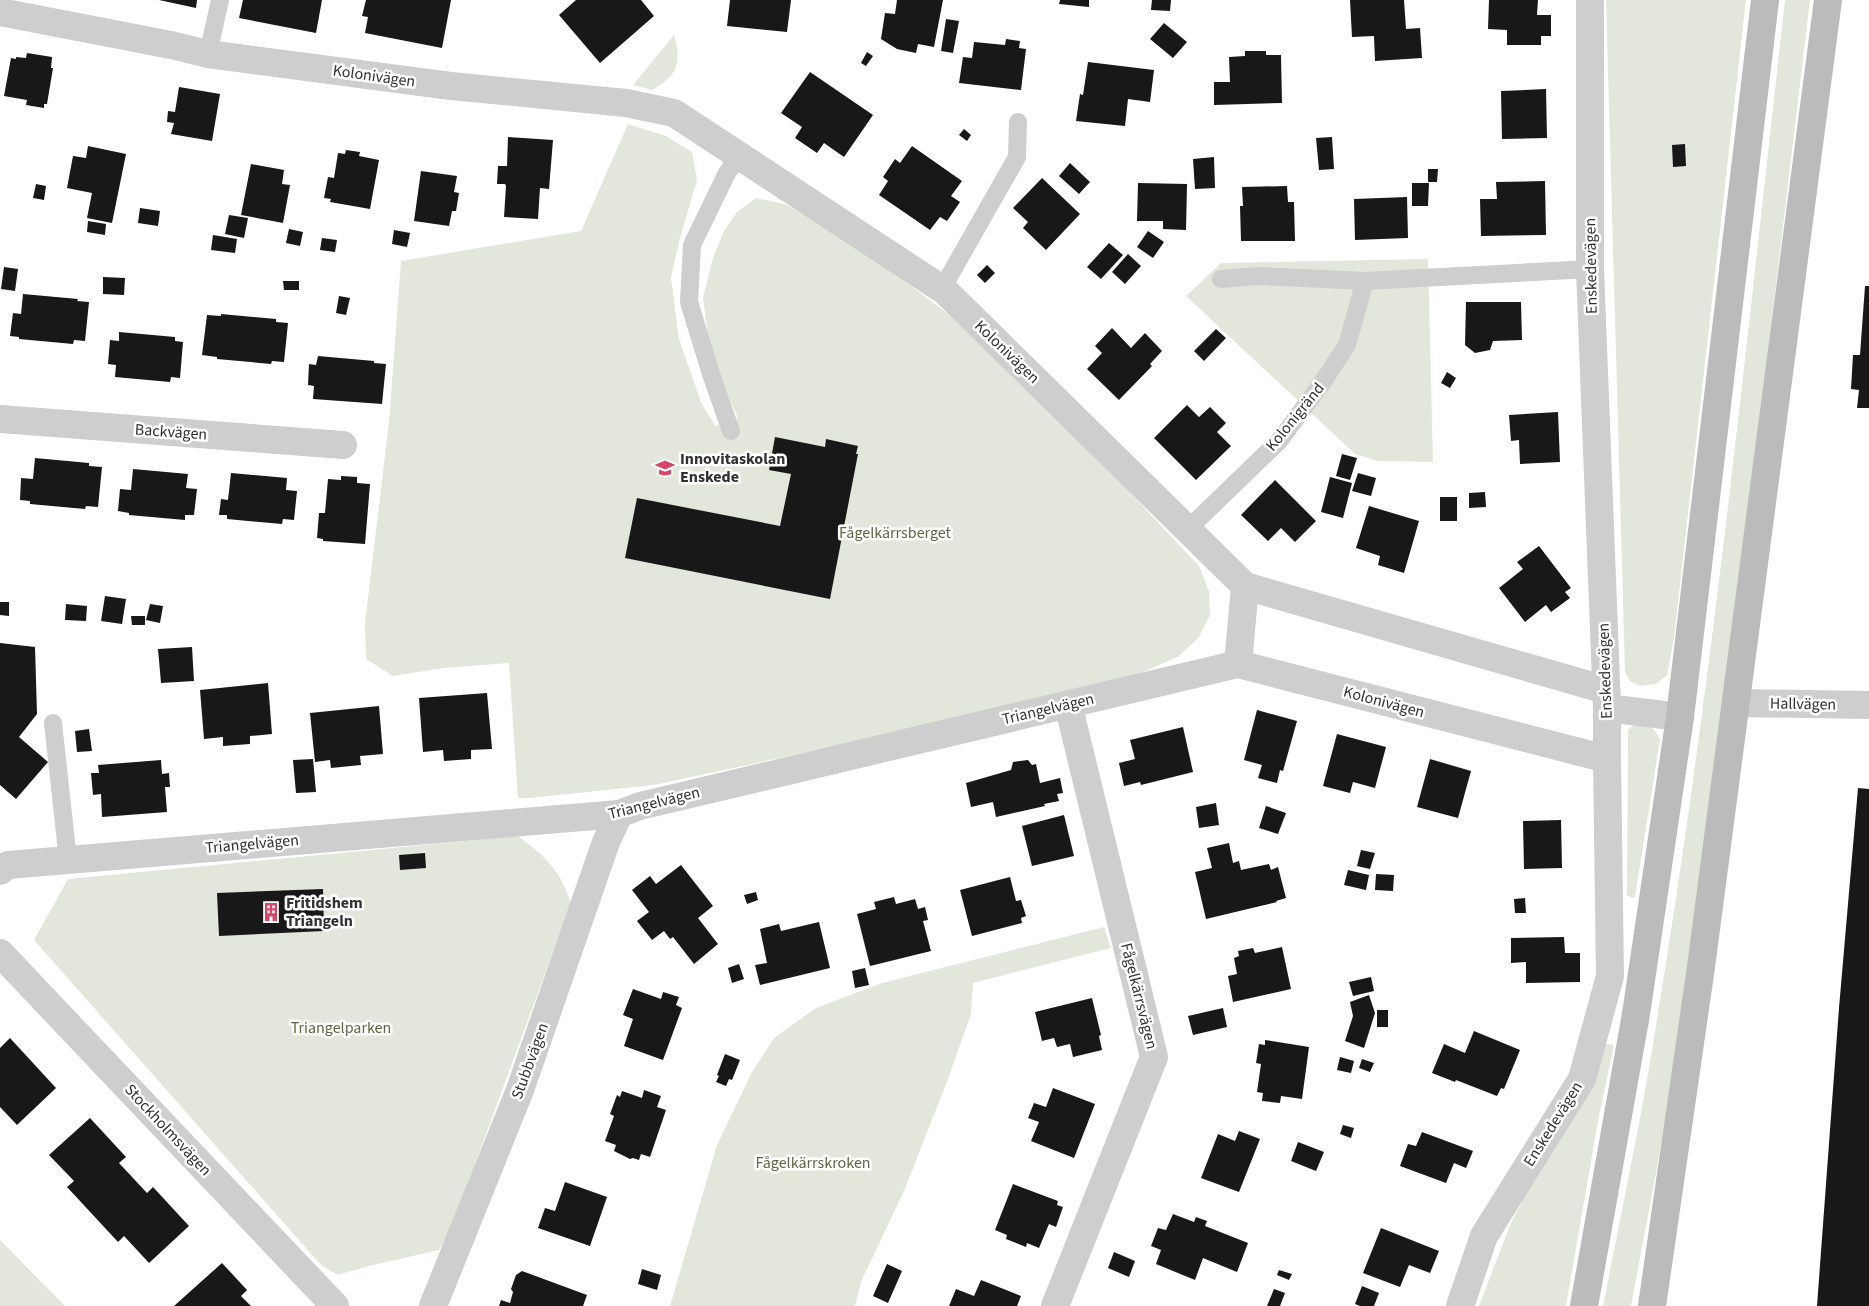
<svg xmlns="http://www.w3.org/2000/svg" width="1869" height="1306" viewBox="0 0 1869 1306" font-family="'Source Sans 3',sans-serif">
  <rect width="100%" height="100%" fill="#fff"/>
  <!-- green -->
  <g fill="#e3e7db">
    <path d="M1606 0H1746L1674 638 1667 675 1656 684 1641 686 1630 681 1625 672Z"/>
    <path d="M1785 0H1810L1768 352 1693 950 1657 1168 1631 1306H1603C1622 1209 1643 1111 1658 1013 1713 677 1747 338 1785 0Z"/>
    <path d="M674 35C682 63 678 75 652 90L633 85Z"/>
    <path d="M628 124 666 136 692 152 697 180 679 242 671 278 679 339 701 402 715 426 738 418 726 391 709 345 703 297 713 258 724 231 737 212 756 198 785 204 857 245 948 314 1056 414 1199 566 1209 591 1210 615 1199 637 1179 656 1139 674 836 746 654 785 530 798H518L509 663 444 668 393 676 366 659 365 623 389 422 401 261 581 231Z"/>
    <path d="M1428 259 1433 462 1378 461 1355 454 1186 296 1221 263Z"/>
    <path d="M1636 723C1648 723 1654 728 1660 739L1635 897 1632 898 1627 895 1628 740V730Z"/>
    <path d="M518 836C545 856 560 870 571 903L451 1229 439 1250 369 1266 338 1275 321 1265 34 940 68 879Z"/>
    <path d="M1104 927 1111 948 973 983 971 1014 948 1079 904 1191 861 1282 855 1306H670L717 1145 752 1072 774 1038 816 1008 882 983Z"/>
    <path d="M1605 1044 1614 1045 1598 1121 1566 1306H1479L1510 1225Z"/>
    <path d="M0 1240 65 1306H0Z"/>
  </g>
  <!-- building -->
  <g fill="#181818">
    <path d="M159 0H197L196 8Z"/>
    <path d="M243 0H322L316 33 239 18Z"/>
    <path d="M366 0H451L442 48 365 33 368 17 362 16Z"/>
    <path d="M576 0H641L654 16 600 63 559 15Z"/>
    <path d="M730 0H791L787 32 727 26Z"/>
    <path d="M897 0H943L934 47 918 44 916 53 897 49 881 39 885 13 895 14Z"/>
    <path d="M1060 0H1089V7L1059 4Z"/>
    <path d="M1152 0H1171L1170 11 1151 10Z"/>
    <path d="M1350 0H1404L1406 29 1420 28 1422 58 1375 61 1374 36 1352 37Z"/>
    <path d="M1489 0H1538L1537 15H1551V36H1541V45H1507V30L1488 29Z"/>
    <path d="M946 19 959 21 953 53 941 51Z"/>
    <path d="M1164 23 1187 42 1173 58 1150 39Z"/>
    <path d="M1006 39 1020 41 1019 48 1026 49 1021 90 959 83 963 57 972 58 974 42 1005 45Z"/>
    <path d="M1245 51H1266V55H1281L1282 103 1214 105V82H1230L1229 57 1245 56Z"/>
    <path d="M867 52 873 56 866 66 861 63Z"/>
    <path d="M27 53 52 57 51 68H53L47 104H44V108L26 105 27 100 4 96 11 58 16 59V57L26 58Z"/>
    <path d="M1088 62 1154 70 1150 102 1128 99 1125 126 1076 121 1080 94 1083 95Z"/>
    <path d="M810 72 873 115 844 157 824 143 817 153 795 138 802 127 781 113Z"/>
    <path d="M179 87 220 94 212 141 171 134 174 123 167 122 168 111 175 112Z"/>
    <path d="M1546 89 1547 138 1502 139 1501 91Z"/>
    <path d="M964 129 971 135 967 141 959 135Z"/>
    <path d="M508 137 553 140 549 189 540 188 538 219 504 217 506 186 505 184H497L498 166H507Z"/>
    <path d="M1332 137 1334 169 1319 170 1316 138Z"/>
    <path d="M1685 144 1686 166 1673 167 1672 145Z"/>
    <path d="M88 146 126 154 112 223 87 218 92 193 67 188 73 156 86 158Z"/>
    <path d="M912 146 962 181 951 196 960 202 947 221 940 217 930 230 879 195 888 181 883 177 895 159 900 163Z"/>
    <path d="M346 150 360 152 359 156 379 160 370 209 330 202 331 199 324 198 328 177 334 178 338 153 345 154Z"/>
    <path d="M1214 157 1215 188 1195 189 1193 159Z"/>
    <path d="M1070 163 1090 182 1079 194 1059 176Z"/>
    <path d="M251 164 284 170 282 184 290 185 283 223 241 215Z"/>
    <path d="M1428 169H1438L1437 182H1428Z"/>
    <path d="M421 171 457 176 454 192 459 193 456 211H452L449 226 414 221Z"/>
    <path d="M1042 178 1080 214 1046 250 1023 228 1028 222 1013 208Z"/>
    <path d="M1545 181 1546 235 1481 236 1480 199H1497L1496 182Z"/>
    <path d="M1138 183 1187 184 1186 230 1163 229V221H1137Z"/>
    <path d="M1412 183H1429L1428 206H1412Z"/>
    <path d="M36 184 46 186 44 200 33 198Z"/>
    <path d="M1287 186 1288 202H1294L1295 241H1241L1240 206H1243L1242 187Z"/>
    <path d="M1407 197 1408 238 1355 240 1354 199Z"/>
    <path d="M140 208 160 211 158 226 138 223Z"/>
    <path d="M229 215 248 218 244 238 225 234Z"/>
    <path d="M88 221 106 224 105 235 87 232Z"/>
    <path d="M289 229 303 232 300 246 286 243Z"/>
    <path d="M394 230 410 233 407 247 392 244Z"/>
    <path d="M1148 231 1164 242 1153 258 1137 247Z"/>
    <path d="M213 235 237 239 235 253 211 250Z"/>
    <path d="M322 238 337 240 335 252 320 250Z"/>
    <path d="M1109 243 1123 255 1101 279 1087 267Z"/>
    <path d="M1128 254 1141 266 1125 284 1112 272Z"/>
    <path d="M987 265 995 273 985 283 977 275Z"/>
    <path d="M4 267 18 269 15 291 1 289Z"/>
    <path d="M103 277 125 278 124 295 103 294Z"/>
    <path d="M283 281H299V290H284Z"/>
    <path d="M1865 286H1869V408H1857L1859 390 1851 389 1853 355H1860Z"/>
    <path d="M23 294 78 299 77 301 89 302 85 341 74 340 73 344 19 339V337L10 336 13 313 21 314Z"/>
    <path d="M339 296 350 298 346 315 336 313Z"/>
    <path d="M1466 302H1521L1522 340 1493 341 1490 350 1475 353 1465 345Z"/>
    <path d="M221 314 276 319V322L288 323 284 362 272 361 271 364 217 359V357L202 355 207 315 221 316Z"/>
    <path d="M1112 328 1131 348 1145 333 1162 351 1150 364 1152 366 1119 400 1087 369 1102 353 1095 346Z"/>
    <path d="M1216 329 1226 338 1204 361 1194 351Z"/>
    <path d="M119 332 175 337V341L183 342 180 378 171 377 170 382 115 377 116 365 108 364 110 340 119 341Z"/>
    <path d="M318 356 374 361V363L386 364 382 404 313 399 314 386 308 385 309 364 316 365Z"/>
    <path d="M1447 372 1456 378 1450 388 1441 383Z"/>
    <path d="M1187 405 1199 417 1210 407 1226 423 1217 432 1231 446 1196 480 1154 438Z"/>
    <path d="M1558 412 1560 462 1520 464 1519 440 1511 441 1509 415Z"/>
    <path d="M775 437 825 447 826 439 858 446 856 454H858L830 599 625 558 637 498 780 526 791 474 769 470Z"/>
    <path d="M1342 454 1357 458 1350 480 1336 476Z"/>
    <path d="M35 458 89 463V466L102 467 98 507 86 506 85 509 30 504V501L20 500 21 478 33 479Z"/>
    <path d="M133 469 188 474 186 488 197 489 194 515H185V520L129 515V513L118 511 120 489 131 490Z"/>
    <path d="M231 473 287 478 286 490 297 491 294 520 283 519 282 524 227 519V515H219L221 499 228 500Z"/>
    <path d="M1358 473 1376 478 1371 496 1352 491Z"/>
    <path d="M341 476 357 477V483L370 484 365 544 323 541V539L317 538 319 513H325L328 479 341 480Z"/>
    <path d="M1330 477 1352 483 1343 518 1321 512Z"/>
    <path d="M1275 480 1316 521 1295 542 1281 528 1268 541 1241 515Z"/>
    <path d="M1485 492 1486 507 1469 508V493Z"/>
    <rect x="1440" y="497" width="17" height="24"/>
    <path d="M1369 506 1419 521 1404 573 1378 565 1380 556 1356 548Z"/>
    <path d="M1539 546 1571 588 1565 592 1570 598 1551 612 1546 605 1525 622 1499 588 1523 569 1517 562Z"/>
    <path d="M105 596 126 599 122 624 101 621Z"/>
    <path d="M0 602H9V616L0 615Z"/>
    <path d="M66 604 87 606 86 621 65 620Z"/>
    <path d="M150 604 163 606 160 623 146 620Z"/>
    <path d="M131 616H145V625H132Z"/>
    <path d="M0 643 35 647 37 714 19 737 48 762 16 799 0 785Z"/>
    <path d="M192 647 194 681 161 683 158 649Z"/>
    <path d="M268 683 272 734 250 736V744L223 746V737L204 739 200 690Z"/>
    <path d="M487 693 492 749 471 750V759L444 761 443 750 423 752 419 698Z"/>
    <path d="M379 706 383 754 360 756 361 765 331 768 330 760 315 762 310 713Z"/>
    <path d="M1257 710 1297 721 1283 771 1280 770 1277 783 1258 778 1262 765 1244 760Z"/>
    <path d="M1183 727 1193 772 1141 785 1140 782 1124 786 1119 763 1135 759 1130 740Z"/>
    <path d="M89 729 92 751 77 752 75 731Z"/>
    <path d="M1337 734 1386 747 1375 788 1353 782 1350 793 1323 786Z"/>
    <path d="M313 759 316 792 296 793 293 760Z"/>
    <path d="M1430 759 1471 771 1458 818 1417 807Z"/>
    <path d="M161 760 162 774 169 773 170 787H165L167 812 102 817 101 794 93 795 91 773H99L98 765Z"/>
    <path d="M1028 760 1032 765 1036 764 1040 783 1060 778 1063 793 1057 794 1059 801 1044 804 1045 806 996 817 993 802 971 807 966 783 1011 770 1013 762Z"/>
    <path d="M1858 788 1869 789V1306H1817L1839 1008Z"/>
    <path d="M1216 803 1219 825 1199 828 1196 807Z"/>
    <path d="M1266 806 1286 813 1278 834 1259 828Z"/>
    <path d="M1064 815 1074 856 1032 866 1022 826Z"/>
    <path d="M1561 820 1562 868 1524 869 1523 821Z"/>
    <path d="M1229 843 1233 863 1239 861 1241 870 1269 864 1271 870 1278 867 1286 898 1276 901 1277 902 1206 919 1195 872 1212 868 1207 848Z"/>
    <path d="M1361 850 1375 853 1370 869 1357 866Z"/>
    <path d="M425 853 426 868 400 870 399 855Z"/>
    <path d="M681 865 713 906 698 918 718 944 694 964 673 937 670 939 664 931 652 940 637 921 649 912 632 890 650 876 656 884Z"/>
    <path d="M1348 870 1369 875 1366 890 1344 885Z"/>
    <path d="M1376 874 1394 875 1393 891 1375 890Z"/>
    <path d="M1010 877 1016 901 1021 900 1026 916 1021 918 1022 923 972 936 960 890Z"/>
    <path d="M323 889 324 931 219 936 217 893Z"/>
    <path d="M756 892 758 900 747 904 744 895Z"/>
    <path d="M894 897 896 904 915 899 918 909 925 907 928 920 923 921 931 951 870 966 857 914 876 909 874 902Z"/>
    <path d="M1525 898 1526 913H1515L1514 899Z"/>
    <path d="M819 922 830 968 760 985 755 965 767 963 760 929 779 924 781 931Z"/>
    <path d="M1564 937 1565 953H1580V982L1526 983V962L1511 963V938Z"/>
    <path d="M1282 947 1291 989 1233 1002 1228 976 1237 974 1234 958 1239 956 1238 951 1253 948 1255 953Z"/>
    <path d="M739 964 744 979 732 983 728 968Z"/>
    <path d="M865 968 869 985 855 988 852 971Z"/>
    <path d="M1371 977 1374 991 1353 996 1349 982Z"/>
    <path d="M633 989 661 999 663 992 679 997 676 1005 682 1008 663 1060 624 1046 633 1019 623 1015Z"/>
    <path d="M1369 995 1375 1013 1364 1048 1345 1041 1353 1016 1350 1002Z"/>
    <path d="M1092 998 1101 1035 1099 1036 1102 1050 1073 1057 1070 1044 1057 1047 1054 1038 1042 1041 1035 1012Z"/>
    <path d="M1223 1008 1227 1027 1193 1035 1188 1016Z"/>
    <rect x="1377" y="1010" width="11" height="17"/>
    <path d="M1474 1031 1520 1050 1504 1089 1501 1088 1497 1096 1456 1080 1455 1082 1432 1073 1444 1044 1465 1053Z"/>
    <path d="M10 1038 56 1088 17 1125 0 1107V1048Z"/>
    <path d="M1265 1040 1309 1047 1302 1099 1281 1096 1280 1103 1262 1101 1263 1093 1257 1092 1261 1064 1256 1063 1259 1044 1265 1045Z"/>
    <path d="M725 1054 740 1060 732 1080 729 1079 726 1086 716 1082 719 1076 717 1075Z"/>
    <path d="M1340 1057 1354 1061 1351 1073 1337 1070Z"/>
    <path d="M1362 1059 1374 1063 1370 1072 1359 1068Z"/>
    <path d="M1053 1088 1095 1104 1074 1158 1031 1141 1039 1122 1028 1118 1034 1103 1046 1107Z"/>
    <path d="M644 1090 661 1096 657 1107 666 1110 650 1157 641 1154 639 1160 633 1158 630 1159 614 1151 616 1145 605 1141 614 1116 610 1114 617 1095 620 1097 622 1091 642 1098Z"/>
    <path d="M90 1118 126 1157 119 1163 147 1193 153 1187 189 1226 149 1263 124 1236 118 1242 67 1187 74 1181 49 1155Z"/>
    <path d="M1343 1125 1354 1128 1351 1138 1340 1134Z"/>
    <path d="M1239 1131 1260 1139 1239 1192 1201 1178 1218 1134 1235 1141Z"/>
    <path d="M1422 1132 1473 1151 1466 1168 1454 1163 1446 1183 1400 1166 1408 1144 1416 1146Z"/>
    <path d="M1298 1142 1324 1152 1316 1171 1291 1161Z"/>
    <path d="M565 1182 607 1197 590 1246 538 1228 545 1208 555 1211Z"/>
    <path d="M1013 1184 1058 1201 1057 1205 1063 1207 1056 1227 1049 1224 1039 1248 1027 1243 1026 1247 1006 1239 1007 1235 995 1230Z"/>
    <path d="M1173 1214 1194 1222 1196 1217 1207 1221 1205 1226 1248 1243 1237 1272 1203 1258 1195 1280 1156 1264 1161 1250 1151 1246 1158 1228 1166 1230Z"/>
    <path d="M1381 1228 1439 1251 1430 1273 1409 1265 1400 1287 1363 1273Z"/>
    <path d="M1114 1252 1135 1261 1129 1277 1108 1268Z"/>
    <path d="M222 1263 247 1290 241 1296 251 1306H174Z"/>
    <path d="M887 1264 902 1271 888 1303 873 1296Z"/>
    <path d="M642 1269 661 1275 657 1290 638 1284Z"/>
    <path d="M1279 1270 1292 1274 1289 1280 1277 1275Z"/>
    <path d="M522 1271 587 1295 583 1306H499L501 1300 510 1303 513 1292 511 1289 516 1275Z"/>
    <path d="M981 1280 1021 1296 1017 1306H949L956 1289 974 1296Z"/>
    <path d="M1362 1286 1379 1293 1374 1306H1360L1355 1304Z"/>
    <path d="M1274 1289 1285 1293 1280 1306H1267Z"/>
  </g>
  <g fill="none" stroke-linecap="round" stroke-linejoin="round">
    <!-- lane -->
    <g stroke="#cecece" stroke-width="18">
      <path d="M208 54 220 0"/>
      <path d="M1221 279 1258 276 1365 281 1590 269"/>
      <path d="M942 289 1017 157 1018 122"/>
      <path d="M731 431 711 374 689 302 692 245 727 173 739 156"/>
      <path d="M1188 529 1280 440 1322 383 1347 345 1365 281"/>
      <path d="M53 723 68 860"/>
    </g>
    <!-- street -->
    <g stroke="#cecece" stroke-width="28">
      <path d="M0 12 171 45 208 54 451 86 626 103 674 113 945 291 1245 586 1238 664"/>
      <path d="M0 419 343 445"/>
      <path d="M1245 586 1606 690"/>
      <path d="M1737 703 1869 705"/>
      <path d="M1607 708 1680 717"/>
      <path d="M0 871 8 865 619 814 640 806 1238 664 1607 759"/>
      <path d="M0 953 335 1306"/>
      <path d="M433 1306 520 1090 606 842 619 814"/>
      <path d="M1055 1306 1154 1057 1068 704"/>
      <path d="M1460 1306 1484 1236 1582 1079 1610 976 1607 759V708L1590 269V0"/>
    </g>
    <!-- secondary -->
    <g stroke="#bbb" stroke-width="28">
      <path d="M1584 1306 1636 1014 1680 717 1765 0"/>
      <path d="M1652 1306 1701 967 1828 0"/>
    </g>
  </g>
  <!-- icons -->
  <defs>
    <g id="school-bare" transform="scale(1.5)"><path d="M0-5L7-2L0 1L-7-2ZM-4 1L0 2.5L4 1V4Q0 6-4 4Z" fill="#d4486b" stroke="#fff" stroke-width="2.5" paint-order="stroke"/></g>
    <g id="building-bare" transform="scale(1.5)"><path d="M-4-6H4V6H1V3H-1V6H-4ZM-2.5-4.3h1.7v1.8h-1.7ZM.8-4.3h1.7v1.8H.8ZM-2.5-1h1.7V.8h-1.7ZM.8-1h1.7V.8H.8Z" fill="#d4486b" stroke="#fff" stroke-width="2.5" paint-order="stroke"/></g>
  </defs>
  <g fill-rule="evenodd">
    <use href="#school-bare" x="665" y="468"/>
    <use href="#building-bare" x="271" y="912"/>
  </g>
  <g text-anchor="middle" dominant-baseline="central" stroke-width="5" stroke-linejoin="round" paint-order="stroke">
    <!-- street labels -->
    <g font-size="16" fill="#313131" stroke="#fff">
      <text transform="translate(374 76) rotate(8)">Kolonivägen</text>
      <text transform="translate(1591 266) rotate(-91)">Enskedevägen</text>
      <text transform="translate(1007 352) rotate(44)">Kolonivägen</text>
      <text transform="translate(1295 417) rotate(-51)">Kolonigränd</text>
      <text transform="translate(171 432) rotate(4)">Backvägen</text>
      <text transform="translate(1605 671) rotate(-92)">Enskedevägen</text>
      <text transform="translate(1384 702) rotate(15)">Kolonivägen</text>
      <text transform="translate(1803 704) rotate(1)">Hallvägen</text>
      <text transform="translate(1048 709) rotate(-13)">Triangelvägen</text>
      <text transform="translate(654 803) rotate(-14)">Triangelvägen</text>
      <text transform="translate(252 844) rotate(-5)">Triangelvägen</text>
      <text transform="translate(1139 996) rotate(76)">Fågelkärrsvägen</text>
      <text transform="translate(530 1061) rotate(-70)">Stubbvägen</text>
      <text transform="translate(1553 1124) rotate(-58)">Enskedevägen</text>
      <text transform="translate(168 1130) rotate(47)">Stockholmsvägen</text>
    </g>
    <!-- poi labels -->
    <g font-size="16" font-weight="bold" fill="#313131" stroke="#fff" text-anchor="start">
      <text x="680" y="459">Innovitaskolan<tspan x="680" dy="18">Enskede</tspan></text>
      <text x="286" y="903">Fritidshem<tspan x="286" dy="18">Triangeln</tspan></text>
    </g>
    <!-- park labels -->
    <g font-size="16" fill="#5b6943" stroke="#fff">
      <text x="895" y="533">Fågelkärrsberget</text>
      <text x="341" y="1028">Triangelparken</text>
      <text x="813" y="1163">Fågelkärrskroken</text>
    </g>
  </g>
</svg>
